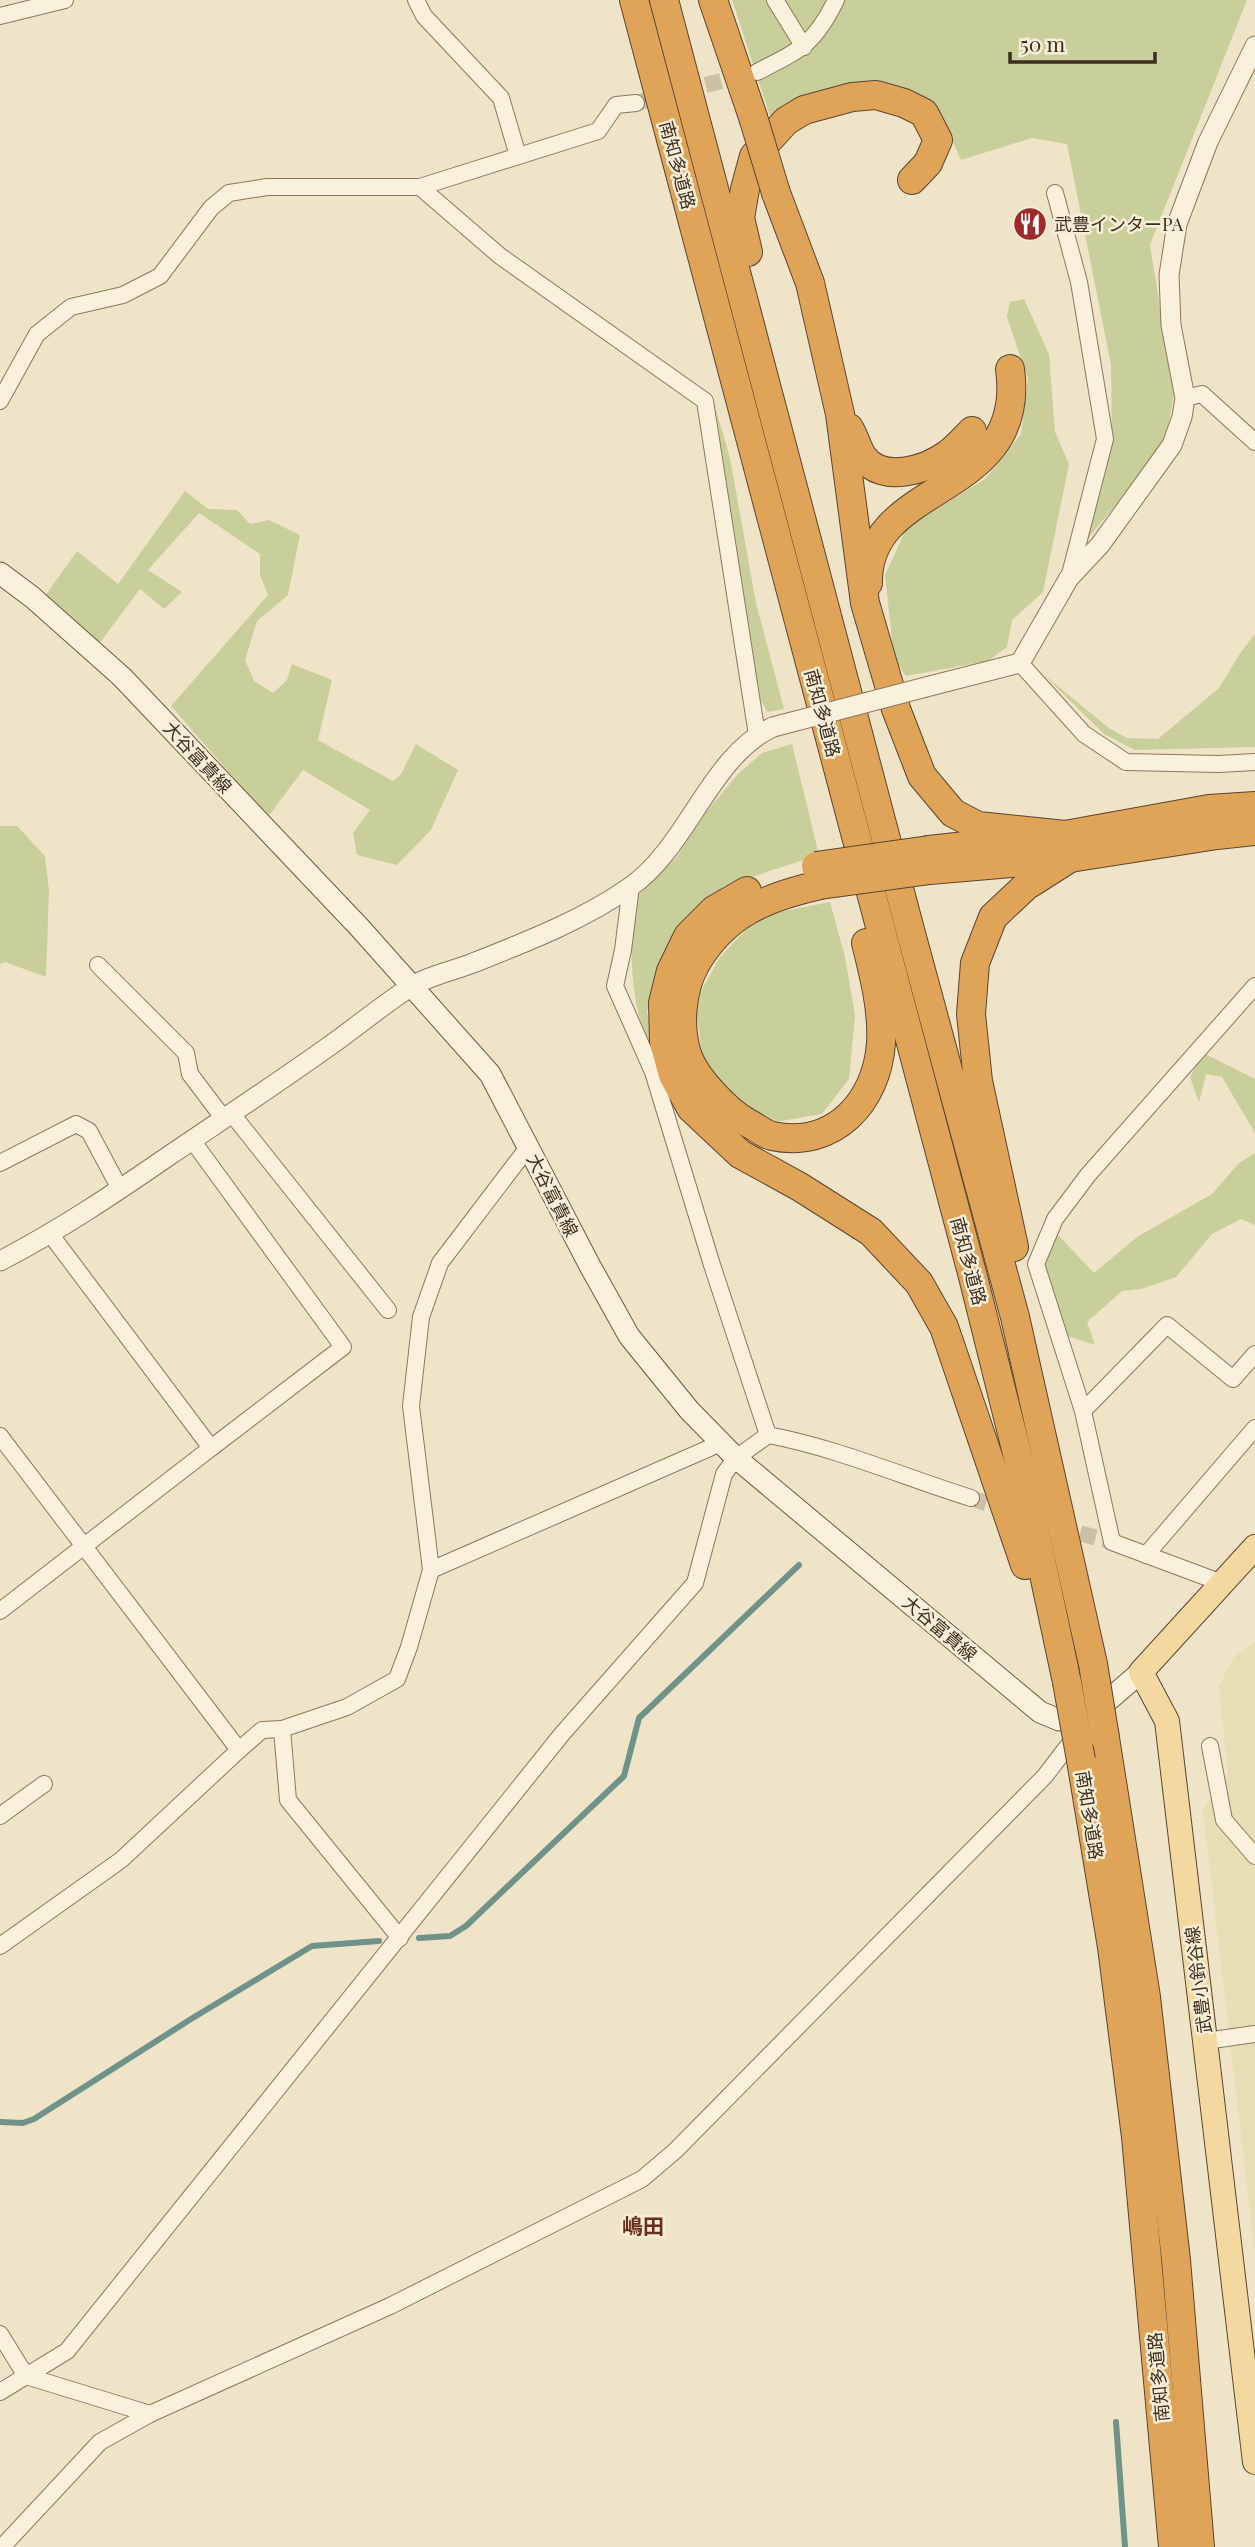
<svg xmlns="http://www.w3.org/2000/svg" width="1255" height="2547" viewBox="0 0 1255 2547" font-family="'Playfair Display','Noto Sans JP',serif">
  <rect width="100%" height="100%" fill="#f0e4c8"/>
  <!-- farmland -->
  <path fill="#e6deb5" d="M1255 1642V2254L1203 1810 1228 1776 1219 1686 1233 1658Z"/>
  <!-- green -->
  <g fill="#c9cf9b">
    <path d="M732 0H1247L1150 245 1174 394 1165 446 1084 543 1112 439 1111 365 1067 144 1032 138 961 160 942 117 895 90 823 91 770 116Z"/>
    <path d="M1024 299 1049 354 1055 432 1069 464 1043 592 1012 620 1007 647 988 661 906 676 894 659 885 575 907 527 985 479 1021 434 1028 379 1007 317 1010 302Z"/>
    <path d="M715 406 730 458 756 603 784 709 767 712 759 696Z"/>
    <path d="M185 491 208 509 237 510 250 524 269 520 300 535 288 595 257 621 245 660 254 681 273 693 287 680 292 664 332 680 318 740 393 781 401 774 416 744 458 770 431 830 397 865 357 855 353 833 370 810 303 770 268 817 171 706 268 595 260 575V554L199 513 148 570 182 592 164 609 140 589 99 644 45 596 77 551 118 584Z"/>
    <path d="M1255 634V747L1135 750 1104 734 1043 674 1109 728 1127 738 1158 739 1219 688 1241 652Z"/>
    <path d="M792 744 819 855 724 886 672 938 647 1012 661 1080C656 1065 649 1050 644 1034 630 992 630 944 633 900L676 858 702 817 738 774 762 753Z"/>
    <path d="M0 826H17L45 856 49 891 46 977 5 962 0 964Z"/>
    <path d="M830 902 845 957 855 1015 849 1079 822 1114 775 1122 727 1096 702 1054 695 1002 720 957 759 916Z"/>
    <path d="M1203 1053 1255 1079V1133L1222 1077 1206 1074 1199 1103 1190 1077Z"/>
    <path d="M1255 1153V1225L1241 1219 1212 1234 1176 1277 1141 1289 1122 1291 1087 1322 1095 1345 1065 1335 1043 1265 1057 1234 1094 1273 1137 1237 1212 1194 1239 1163Z"/>
  </g>
  <g fill="none" stroke-linecap="round" stroke-linejoin="round">
    <!-- stream -->
    <g stroke="#6f938a" stroke-width="6">
      <path d="M419 1938 450 1936 466 1926 624 1776 639 1718 799 1565"/>
      <path d="M0 2122 23 2123 34 2119 191 2019 312 1946 379 1941"/>
      <path d="M1116 2422 1125 2547"/>
    </g>
    <!-- minor-tunnel -->
    <g stroke="#ccc0a6" stroke-width="16" stroke-dasharray="16 8" stroke-linecap="butt">
      <path d="M636 103 744 75"/>
      <path d="M971 1498 1009 1511"/>
      <path d="M1057 1527 1112 1542"/>
    </g>
    <!-- minor casing -->
    <g stroke="#8d765c" stroke-width="18">
      <g id="minor">
        <path d="M416 0 424 16 501 98 518 156"/>
        <path d="M775 0 804 47"/>
        <path d="M0 16 65 0"/>
        <path d="M757 72C800 50 814 45 836 0"/>
        <path d="M420 187 500 256 705 401 757 735"/>
        <path d="M1055 193 1079 282 1105 439 1069 578"/>
        <path d="M1185 398 1202 394 1255 442"/>
        <path d="M0 401 37 334 71 307 123 295 160 276 211 208 229 193 267 187H420L598 131 616 105 636 103"/>
        <path d="M1020 663 1084 734 1126 762 1219 764 1255 762"/>
        <path d="M631 886 623 950 615 986 653 1072 712 1265 768 1435C837 1448 904 1477 971 1498"/>
        <path d="M98 965 186 1053 190 1074 224 1119"/>
        <path d="M232 1114 388 1310"/>
        <path d="M192 1140 343 1347 211 1448"/>
        <path d="M0 1163 76 1124 89 1131 120 1189"/>
        <path d="M1083 1411 1167 1325 1233 1379 1255 1354"/>
        <path d="M0 1436 239 1750 121 1860 0 1946"/>
        <path d="M1146 1555 1255 1428"/>
        <path d="M431 1570 721 1443"/>
        <path d="M1222 1583 1112 1542 1083 1411 1036 1264 1055 1219 1088 1175 1255 986"/>
        <path d="M0 1611 211 1448 51 1235"/>
        <path d="M282 1729 288 1800 400 1938"/>
        <path d="M1210 1746 1224 1820 1255 1856"/>
        <path d="M239 1750 262 1730 282 1729 347 1707 397 1679 409 1647 431 1570 411 1406 421 1317 440 1263 529 1146"/>
        <path d="M0 1816 44 1784"/>
        <path d="M1206 2041 1255 2034"/>
        <path d="M0 2334 26 2376 150 2414"/>
        <path d="M0 2392 67 2351 562 1734 695 1583 724 1474 736 1458 768 1435"/>
        <path d="M2 2547 100 2442 150 2414 390 2306 642 2179 675 2151 1045 1776 1077 1734"/>
      </g>
    </g>
    <!-- tertiary casing -->
    <g stroke="#8d765c" stroke-width="21">
      <g id="tertiary">
        <path d="M926 687 1020 663 1069 578 1100 545 1172 445 1182 417 1185 398 1171 325 1169 275 1177 224 1208 142 1255 46"/>
        <path d="M0 1261C60 1230 115 1193 170 1155 223 1119 276 1084 328 1047 355 1028 381 1006 409 988 427 976 453 971 473 963 526 942 583 920 630 887 688 847 710 756 773 727"/>
      </g>
    </g>
    <!-- secondary casing -->
    <g stroke="#6f573f" stroke-width="23">
      <path id="secondary" d="M0 573 32 597 122 677 360 928 490 1074 590 1266 629 1336 689 1410 736 1458 1040 1712 1059 1720 1091 1715 1141 1672"/>
    </g>
    <!-- primary casing -->
    <g stroke="#5b4430" stroke-width="26">
      <path id="primary" d="M1255 1547 1141 1672 1167 1721 1255 2462"/>
    </g>
    <!-- motorway casing -->
    <g stroke="#5b4430" stroke-width="30">
      <g id="motorway">
        <path d="M634 0 972 1273 1024 1481 1067 1682"/>
        <path d="M664 0 909 926 1015 1317 1093 1664"/>
        <path d="M713 0 753 117"/>
        <path d="M776 193 810 283 840 414 865 603 896 709 922 776 953 813 978 826 1065 835"/>
        <path d="M748 252 740 218 745 189 754 156 786 121 804 110 852 97 876 95 904 103 924 113 938 140 928 163 912 180"/>
        <path d="M849 428C855 437 857 449 863 457 882 484 926 470 948 454 956 448 964 439 972 431"/>
        <path d="M868 583C866 479 1028 499 1010 369"/>
        <path d="M929 850 1065 835 1209 809 1255 806"/>
        <path d="M930 870 1070 858 1217 835 1255 831"/>
        <path d="M820 885C766 897 724 914 695 965 681 991 678 1028 688 1057 697 1080 728 1112 748 1123 756 1127 764 1134 772 1136 834 1149 877 1102 881 1043 883 1010 874 975 866 943"/>
        <path d="M747 891 714 910 688 936 671 971 663 1003 664 1042 673 1075 691 1108 740 1154 800 1187 871 1232 919 1283 944 1327 1025 1565"/>
        <path d="M1014 1247 978 1081 971 1014 975 963 993 917 1026 886 1070 858"/>
        <path d="M1105 1738 1146 1997 1176 2260 1200 2547"/>
        <path d="M1081 1760 1112 1947 1136 2137 1173 2547"/>
      </g>
    </g>
    <!-- minor -->
    <use href="#minor" stroke="#faf1dc" stroke-width="16"/>
    <!-- tertiary -->
    <use href="#tertiary" stroke="#faf1dc" stroke-width="19"/>
    <!-- secondary -->
    <use href="#secondary" stroke="#faf1dc" stroke-width="21"/>
    <!-- primary -->
    <use href="#primary" stroke="#f3d9a0" stroke-width="24"/>
    <!-- motorway -->
    <use href="#motorway" stroke="#e0a458" stroke-width="28"/>
    <!-- tertiary-bridge casing -->
    <g stroke="#8d765c" stroke-width="21" stroke-linecap="butt">
      <path id="tertiary-bridge" d="M773 727 926 687"/>
    </g>
    <!-- motorway-bridge casing -->
    <g stroke="#5b4430" stroke-width="30" stroke-linecap="butt">
      <g id="motorway-bridge">
        <path d="M753 117 776 193"/>
        <path d="M816 866 929 850"/>
        <path d="M820 885 930 870"/>
        <path d="M1093 1664 1105 1738"/>
        <path d="M1067 1682 1081 1760"/>
      </g>
    </g>
    <!-- tertiary-bridge -->
    <use href="#tertiary-bridge" stroke="#faf1dc" stroke-width="19"/>
    <!-- motorway-bridge -->
    <use href="#motorway-bridge" stroke="#e0a458" stroke-width="28"/>
  </g>
  <!-- icons -->
  <defs>
    <g id="restaurant-disc" transform="scale(1.75)"><circle r="9.5" fill="#9e2a2b" stroke="#f7eed8"/><path d="M-5-6h1v4h1v-4h1v4h1v-4h1v5L-1.5 .5V6h-2V.5L-5-1ZM5-6V6H3V1.5H1.5Q1.5-4 5-6Z" fill="#fff"/></g>
  </defs>
  <g fill-rule="evenodd">
    <use href="#restaurant-disc" x="1030" y="224"/>
  </g>
  <g text-anchor="middle" dominant-baseline="central" stroke-width="5" stroke-linejoin="round" paint-order="stroke">
    <!-- street labels -->
    <g font-size="18" fill="#3d2e20" stroke="#f7eed8">
      <text transform="translate(678 165) rotate(75)">南知多道路</text>
      <text transform="translate(823 713) rotate(75)">南知多道路</text>
      <text transform="translate(198 757) rotate(47)">大谷富貴線</text>
      <text transform="translate(553 1195) rotate(63)">大谷富貴線</text>
      <text transform="translate(969 1261) rotate(75)">南知多道路</text>
      <text transform="translate(940 1628) rotate(40)">大谷富貴線</text>
      <text transform="translate(1090 1815) rotate(81)">南知多道路</text>
      <text transform="translate(1198 1980) rotate(-97)">武豊小鈴谷線</text>
      <text transform="translate(1158 2377) rotate(-95)">南知多道路</text>
    </g>
    <!-- poi labels -->
    <g font-size="18" fill="#3d2e20" stroke="#f7eed8" text-anchor="start">
      <text x="1054" y="224">武豊インターPA</text>
    </g>
    <!-- quarter labels -->
    <g font-size="21" font-weight="bold" fill="#6b2e1e" stroke="#f7eed8">
      <text x="643" y="2225">嶋田</text>
    </g>
  </g>
  <!-- scale -->
  <path d="M1010 52v10h145v-10" fill="none" stroke="#3d2e20" stroke-width="3.5"/>
  <text x="1020" y="52" font-size="21" fill="#3d2e20" stroke="#f7eed8" stroke-width="5" paint-order="stroke">50 m</text>
</svg>
